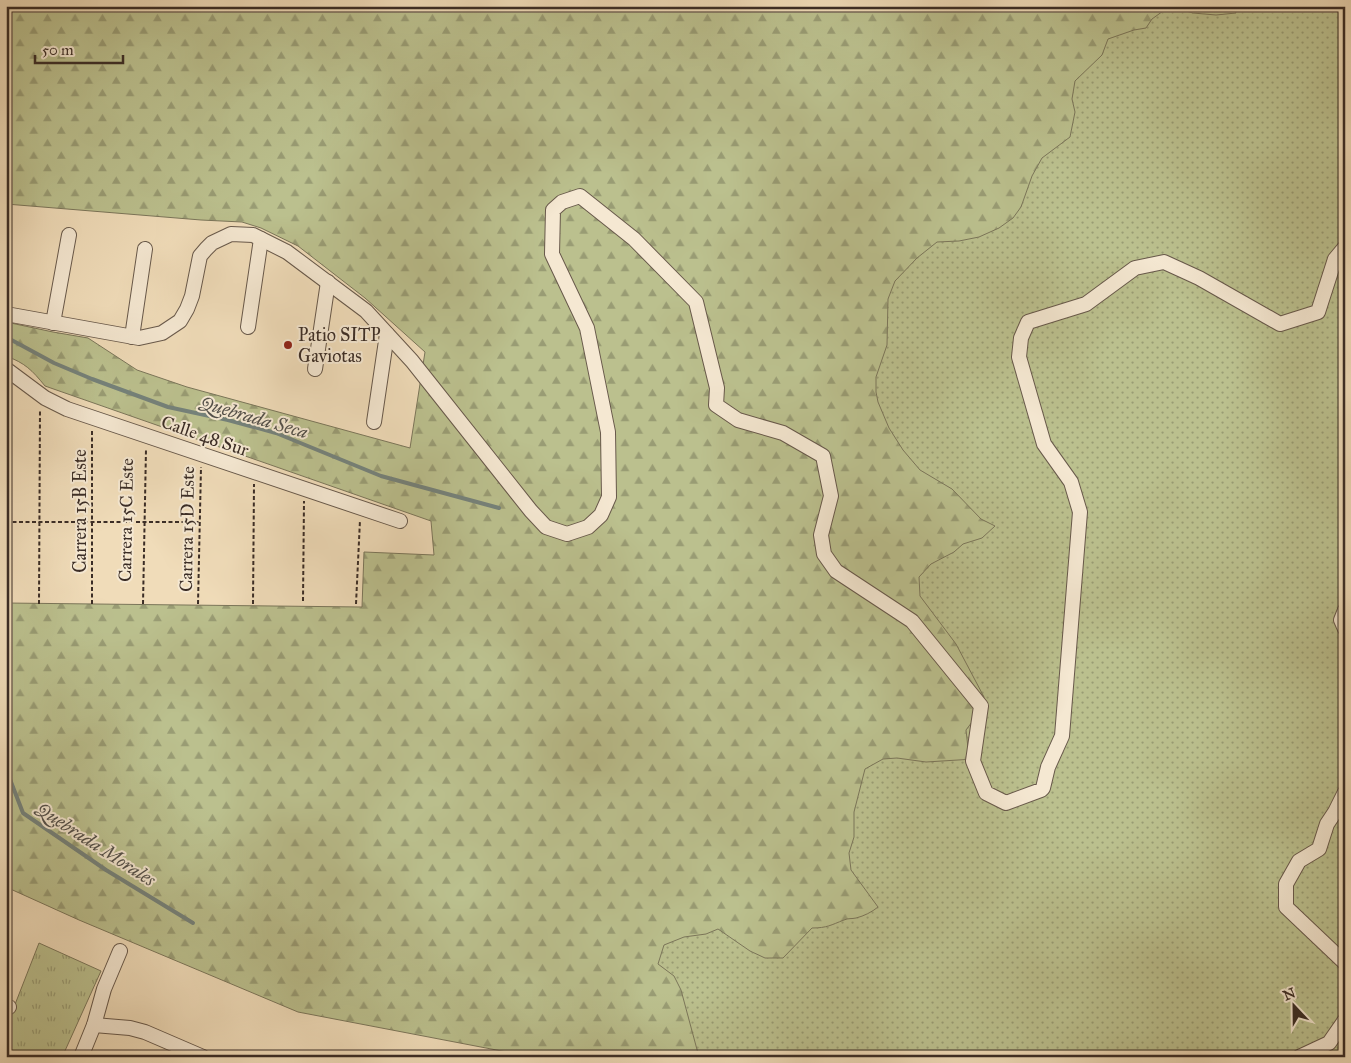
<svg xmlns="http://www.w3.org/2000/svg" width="1351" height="1063" viewBox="0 0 1351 1063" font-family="'IM FELL Great Primer',serif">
  <defs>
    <pattern id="grass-tufts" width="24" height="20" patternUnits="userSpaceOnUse" patternTransform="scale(1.25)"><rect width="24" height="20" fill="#bbc08e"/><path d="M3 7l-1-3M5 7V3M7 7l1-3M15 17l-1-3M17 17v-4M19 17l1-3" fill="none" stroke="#999c74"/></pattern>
    <pattern id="forest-firs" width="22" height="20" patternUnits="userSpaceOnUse" patternTransform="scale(1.25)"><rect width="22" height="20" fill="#bbc08e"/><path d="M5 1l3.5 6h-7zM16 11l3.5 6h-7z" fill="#999c74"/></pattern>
    <pattern id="park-dots" width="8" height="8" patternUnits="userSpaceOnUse" patternTransform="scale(1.25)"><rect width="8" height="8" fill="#bbc08e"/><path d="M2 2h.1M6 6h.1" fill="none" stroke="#999c74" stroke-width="1.8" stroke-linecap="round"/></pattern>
  </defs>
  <rect width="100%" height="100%" fill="#f0dcb9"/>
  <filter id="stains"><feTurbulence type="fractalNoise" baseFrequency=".004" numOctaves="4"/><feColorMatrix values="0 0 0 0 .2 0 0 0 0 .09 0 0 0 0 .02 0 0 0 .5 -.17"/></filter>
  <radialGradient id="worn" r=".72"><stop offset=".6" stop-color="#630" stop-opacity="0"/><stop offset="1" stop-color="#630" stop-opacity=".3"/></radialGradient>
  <!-- grass -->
  <path fill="url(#grass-tufts)" stroke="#7b765a" d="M39 943 101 971 64 1053 65 1057H6V1019L14 1007Z"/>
  <!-- forest -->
  <path fill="url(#forest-firs)" stroke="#7b765a" d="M6 6H1345L1307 1057H533L298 1012 79 920 6 887V603L362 607 364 552 434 555 431 521 45 386C32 370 25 363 6 356V322L53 332 88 338 137 370 187 387 410 448 425 352 365 298 298 246 261 228 242 222 201 220 6 204Z"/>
  <!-- park -->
  <path fill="url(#park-dots)" stroke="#7b765a" d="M1170 6 1193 13 1216 15 1236 13 1233 6H1345V1057H699L681 990 674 976 658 964 664 945 684 937 706 934 718 929 750 951 765 958H783L812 928C827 928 831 925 844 920 848 918 852 919 856 918 864 916 872 912 878 907L851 870 849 853 854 837V812L865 769 883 759 897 758 926 762 974 759 968 748 966 730 978 714 984 697 956 644 920 596 919 577 931 564 954 552 963 544 982 538 995 526 981 519 952 489 920 470 903 450 889 428 878 402 876 392V377L887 345 888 299 895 281 917 258 937 242 959 241 979 237 999 228 1013 218 1021 207 1032 176 1042 158 1070 137 1075 112 1072 99 1075 81 1102 55 1108 39 1134 30 1146 28 1152 19Z"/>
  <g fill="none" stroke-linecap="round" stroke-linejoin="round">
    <!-- stream -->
    <g stroke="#75827b" stroke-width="4">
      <path d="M6 337 54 363 92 379 168 407 228 420 276 433 381 476 499 508"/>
      <path d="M6 769 23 813 106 870 193 923"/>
    </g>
    <!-- minor casing -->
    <g stroke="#68594b" stroke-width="16">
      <g id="minor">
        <path d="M6 314 139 338 162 333 180 321 187 309 192 296 200 256 206 249 212 243 231 234 253 235 287 252 366 311 412 361 531 511 546 527 567 534 588 527 601 515 609 497 608 432 587 328 552 254 553 210 562 202 580 196 634 239 696 302 717 388 716 405 738 420 783 433 823 456 831 496 821 535 824 554 836 571 912 621 981 706 973 761 986 793 1006 803 1041 790 1043 788 1048 767 1062 736 1080 512 1071 482 1044 444 1019 357 1021 338 1028 322 1086 304 1135 268 1164 262 1199 278 1280 324 1318 312 1335 259 1345 247"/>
        <path d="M53 323 69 235"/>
        <path d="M248 327 261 239"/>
        <path d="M132 337 145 249"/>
        <path d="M6 369 45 398 67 409 400 521"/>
        <path d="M315 369 328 282"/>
        <path d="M374 422 387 334"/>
        <path d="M1345 610 1341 620 1345 629"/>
        <path d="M1345 792 1335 812 1327 824 1319 849 1299 861 1286 884V907L1345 963"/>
        <path d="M6 1006 9 1007"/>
        <path d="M94 1025 130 1028 145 1032 203 1057"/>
        <path d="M81 1057 94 1025 104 989 120 951"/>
        <path d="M1299 1057 1329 1043 1345 1020"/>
      </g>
    </g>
    <!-- path -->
    <g stroke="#3b2d26" stroke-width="2" stroke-dasharray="4 2.5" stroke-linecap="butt">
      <path d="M6 522H199"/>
      <path d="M303 601 304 501"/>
      <path d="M39 604 40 409"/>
      <path d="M92 604V430"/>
      <path d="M143 604 146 449"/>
      <path d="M198 604 201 467"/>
      <path d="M253 604 254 484"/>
      <path d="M356 604 360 520"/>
    </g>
    <!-- minor -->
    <use href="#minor" stroke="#f5e8d2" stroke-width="14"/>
  </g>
  <!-- markers -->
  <circle fill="#8f2418" stroke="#f5e8d2" stroke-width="2" cx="288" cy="345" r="5"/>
  <g text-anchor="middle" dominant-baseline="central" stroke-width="4" stroke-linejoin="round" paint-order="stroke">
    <!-- poi labels -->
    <g font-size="18" fill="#3b2d26" stroke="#f5e8d2" text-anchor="start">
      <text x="298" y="335">Patio SITP<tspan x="298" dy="21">Gaviotas</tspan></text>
    </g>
    <!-- street labels -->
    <g font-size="18" fill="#3b2d26" stroke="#f5e8d2">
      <text transform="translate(205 436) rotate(19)">Calle 48 Sur</text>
      <text transform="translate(80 511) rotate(-90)">Carrera 15B Este</text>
      <text transform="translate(126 520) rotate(-89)">Carrera 15C Este</text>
      <text transform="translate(187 529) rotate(-89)">Carrera 15D Este</text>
    </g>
    <!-- water labels -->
    <g font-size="19" font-style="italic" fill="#53504a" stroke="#f5e8d2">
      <text transform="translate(254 417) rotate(16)">Quebrada Seca</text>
      <text transform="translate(96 844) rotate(33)">Quebrada Morales</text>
    </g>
  </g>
  <!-- margin -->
  <rect width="1351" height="1063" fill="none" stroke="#f0dcb9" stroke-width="25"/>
  <rect x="8" y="8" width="1336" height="1048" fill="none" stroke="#3b2d26" stroke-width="2.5"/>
  <rect x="12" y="12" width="1326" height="1038" fill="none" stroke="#3b2d26"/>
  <!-- north arrow -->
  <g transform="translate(1294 1006) rotate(338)" stroke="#f5e8d2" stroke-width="4" paint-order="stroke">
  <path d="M0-4L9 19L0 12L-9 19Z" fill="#3b2d26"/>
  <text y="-8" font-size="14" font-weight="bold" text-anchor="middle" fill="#3b2d26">N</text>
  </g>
  <!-- scale -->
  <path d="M35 55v8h88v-8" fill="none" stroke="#3b2d26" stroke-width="2.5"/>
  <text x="42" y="55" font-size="15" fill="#3b2d26" stroke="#f5e8d2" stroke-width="4" paint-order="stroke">50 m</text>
  <rect width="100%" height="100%" filter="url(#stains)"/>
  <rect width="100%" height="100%" fill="url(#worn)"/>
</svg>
